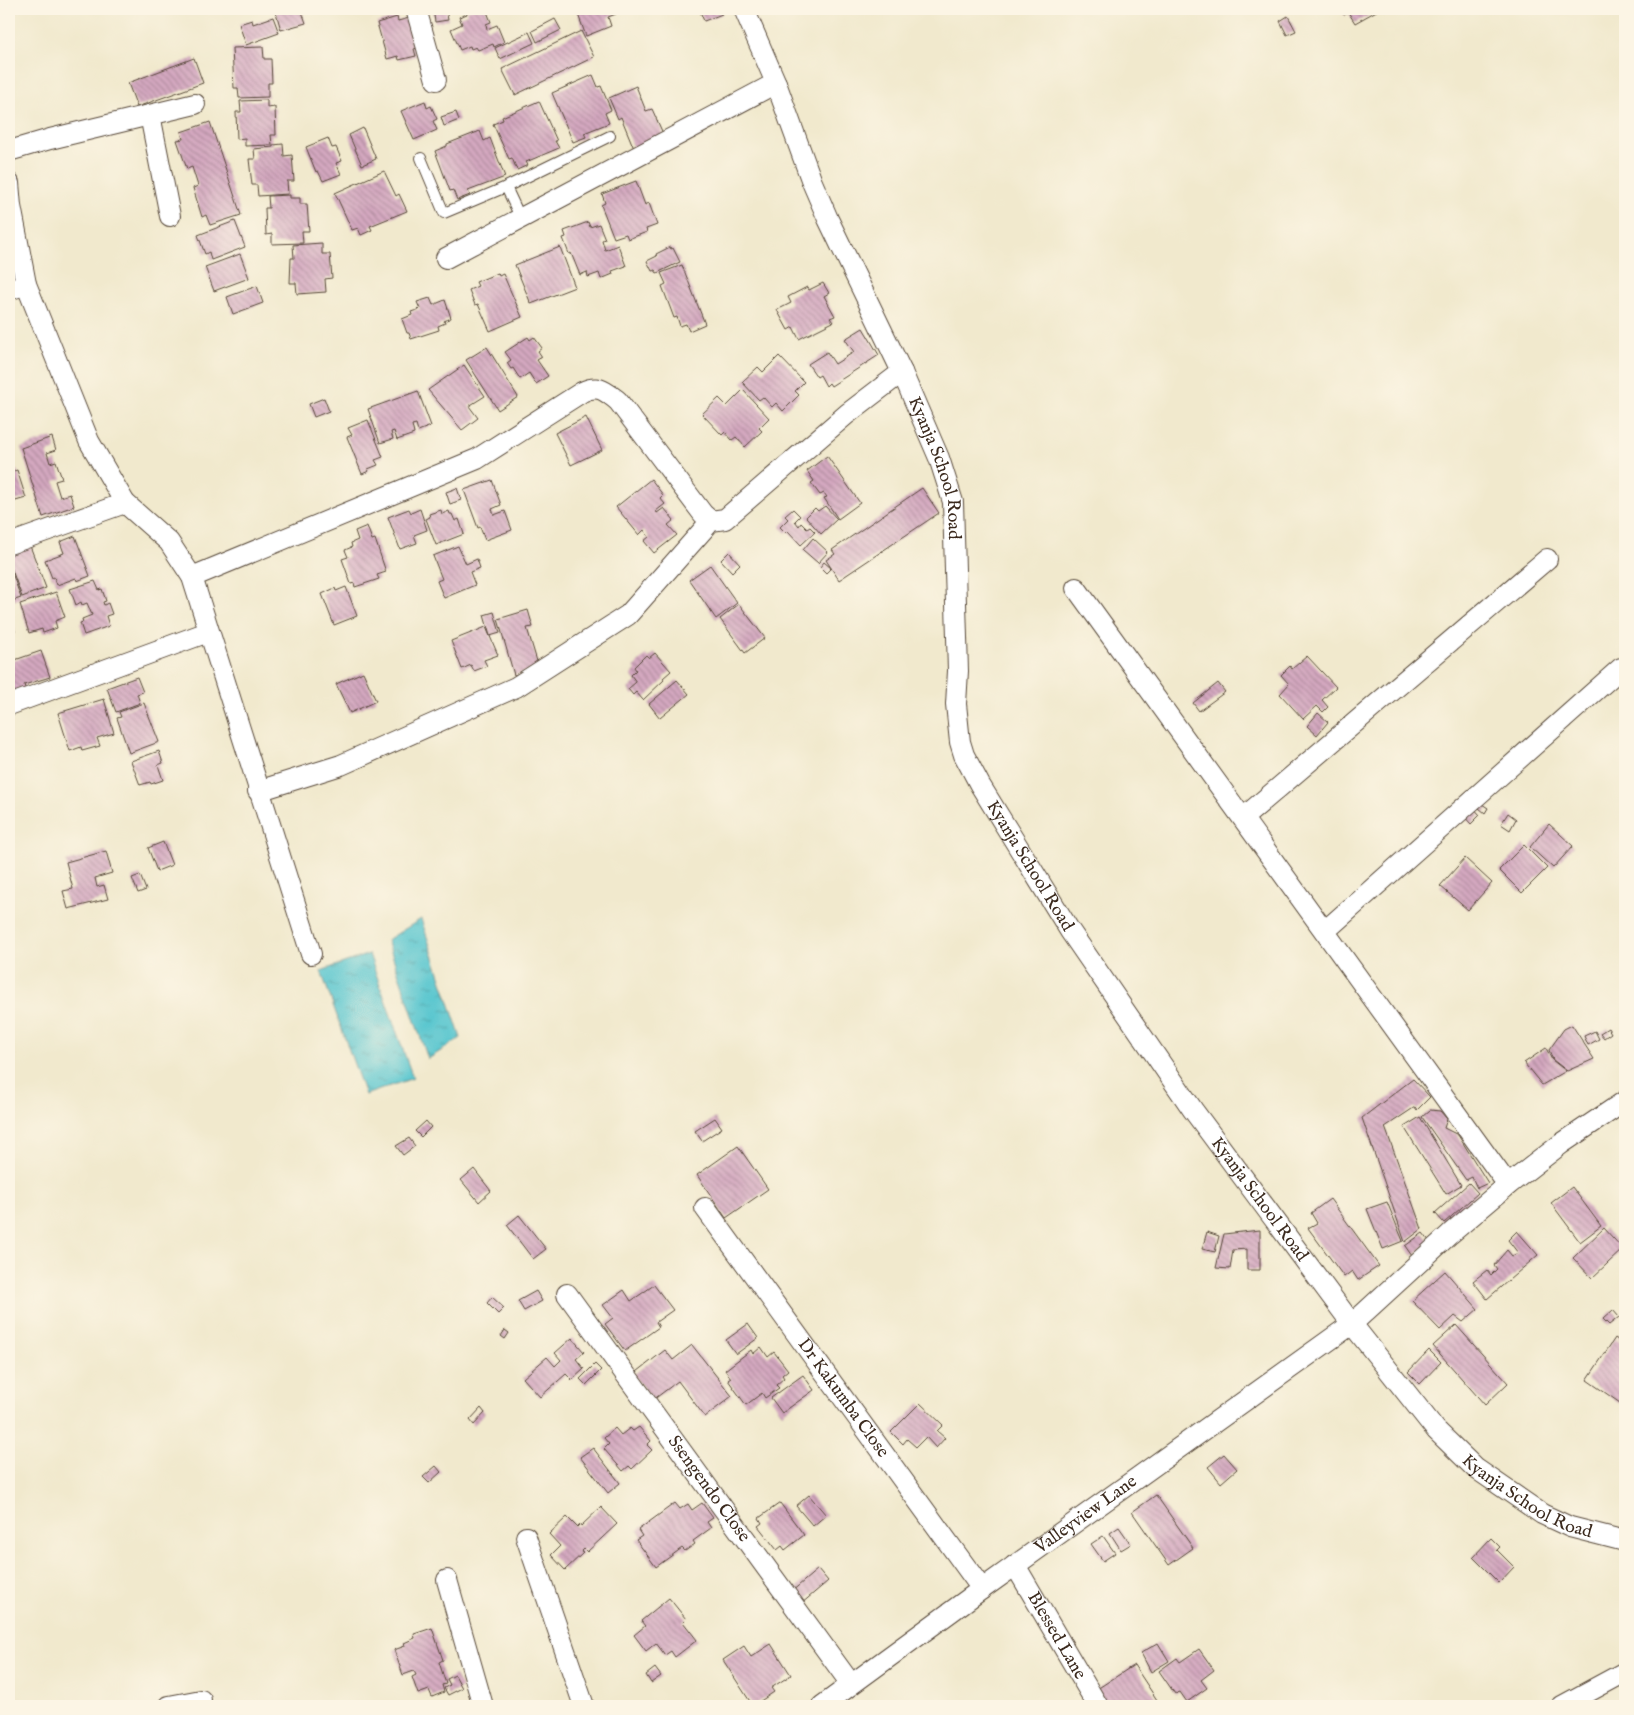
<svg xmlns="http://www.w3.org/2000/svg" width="1634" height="1715" viewBox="0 0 1634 1715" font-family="'IM FELL English',serif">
  <defs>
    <pattern id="water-ripples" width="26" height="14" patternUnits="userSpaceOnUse" patternTransform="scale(1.25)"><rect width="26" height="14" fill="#59c6cf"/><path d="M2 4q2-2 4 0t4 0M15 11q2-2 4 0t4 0" fill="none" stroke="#4ba1a7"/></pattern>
    <pattern id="building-back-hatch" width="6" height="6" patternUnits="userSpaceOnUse" patternTransform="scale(1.25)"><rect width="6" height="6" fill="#d4a8c0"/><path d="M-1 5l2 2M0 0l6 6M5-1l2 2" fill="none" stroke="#ad899b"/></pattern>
  </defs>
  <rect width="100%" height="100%" fill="#fcf5e5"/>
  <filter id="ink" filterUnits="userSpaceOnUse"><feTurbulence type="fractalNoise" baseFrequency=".02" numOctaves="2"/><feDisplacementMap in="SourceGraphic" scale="10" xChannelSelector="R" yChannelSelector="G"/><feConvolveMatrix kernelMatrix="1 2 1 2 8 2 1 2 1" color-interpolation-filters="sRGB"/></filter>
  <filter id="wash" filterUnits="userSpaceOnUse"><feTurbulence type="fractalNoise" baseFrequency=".0096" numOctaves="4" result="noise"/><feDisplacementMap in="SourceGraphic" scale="20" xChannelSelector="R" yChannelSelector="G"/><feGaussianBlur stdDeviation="1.12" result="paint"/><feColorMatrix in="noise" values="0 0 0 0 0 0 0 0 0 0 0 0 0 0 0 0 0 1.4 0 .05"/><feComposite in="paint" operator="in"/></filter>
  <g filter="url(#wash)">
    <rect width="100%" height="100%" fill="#f1e9cd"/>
    <!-- water -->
    <g fill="url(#water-ripples)" stroke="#4a7876">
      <path d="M421 919 461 1038 428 1059 387 940Z"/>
      <path d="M369 954 413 1078 365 1095 321 971Z"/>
    </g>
    <g id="blocks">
      <!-- building -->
      <g fill="url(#building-back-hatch)">
        <path d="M275 9H301L306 23 281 30Z"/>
        <path d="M392 9H405L394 13Z"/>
        <path d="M433 9H446L448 20 435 22Z"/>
        <path d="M472 9H486L491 22 486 24 487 29 497 25 504 42 494 47 493 44 478 50 476 47 471 49 470 46 460 50 451 29 462 24 459 17 467 14 466 11Z"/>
        <path d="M576 9H614L616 14 608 17 611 26 586 36Z"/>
        <path d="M699 9H720L722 14 704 21Z"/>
        <path d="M1340 9H1380L1355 23 1348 12 1344 15Z"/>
        <path d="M1288 16 1296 31 1287 35 1280 21Z"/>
        <path d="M273 17 279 33 246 45 239 24 252 20 253 24Z"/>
        <path d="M397 17 398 21 413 17 421 47 414 49 416 56 399 60 398 56 387 59 377 23Z"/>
        <path d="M555 19 561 30 537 42 532 31Z"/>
        <path d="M581 31 594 57 515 95 502 69Z"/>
        <path d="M529 32 534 43 500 59 495 48Z"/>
        <path d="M263 47 264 59H271L272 83H268V97L239 98 238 88H234L232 48Z"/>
        <path d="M194 58 203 83 137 107 128 83Z"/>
        <path d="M593 75 598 87 601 86 611 110 605 113 609 123 584 133 586 137 573 142 552 93Z"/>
        <path d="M636 86 646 111 652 109 665 138 635 151 621 117 618 119 609 98Z"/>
        <path d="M267 100V108L275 107 276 135H271L272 145 245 146V138L237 139 236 112H241L240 101Z"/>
        <path d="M425 101 427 108 431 106 437 119 433 121 437 130 414 140 401 111Z"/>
        <path d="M539 101 557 141H555L559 148 526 162 528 165 517 170 512 158 509 159 493 124 503 120 502 117Z"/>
        <path d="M456 112 459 120 444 126 441 117Z"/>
        <path d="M210 122 241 215 210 225 206 215 202 217 193 188 198 186 192 167 187 169 177 140 183 139 181 132Z"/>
        <path d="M363 128 376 159 362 165 349 135Z"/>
        <path d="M480 131 484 141 490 138 505 177 468 191 470 195 457 200 453 190 450 191 435 151 447 146V144Z"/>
        <path d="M328 138 332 148 336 147 342 161 336 163 341 174 323 181 318 171 316 172 306 147Z"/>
        <path d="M283 144 284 156 292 155 294 181H287L288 194 258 196 257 185H252L249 159H255L254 149 273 147V145Z"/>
        <path d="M384 171 396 196 399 194 407 211 370 226 372 230 361 235 358 228 352 230 335 193Z"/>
        <path d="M636 181 645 205 649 203 657 225 646 229 647 232 628 239 626 234 614 238 601 205 605 203 602 194Z"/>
        <path d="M290 195V198H300V204H307L309 231H302L303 243 272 244V234L266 235 265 208H269L268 196Z"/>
        <path d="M235 221 245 247 211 260 209 252 205 254 198 235Z"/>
        <path d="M588 222 590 227 599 224 605 239 602 240 605 250 618 245 626 266 612 271 613 274 601 279 599 273 588 277 587 272 580 275 571 253 569 254 563 238 566 237 564 231Z"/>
        <path d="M322 243V254H330L332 278 325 279 326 292 297 294 296 283H290L291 258H294L293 245Z"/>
        <path d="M560 247 575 287 531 304 515 265Z"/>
        <path d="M670 247 671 249 673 248 680 262 657 273 655 270 652 271 647 261 657 256 656 254Z"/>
        <path d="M240 254 249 278 214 291 205 267Z"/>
        <path d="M682 265 705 324 689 331 686 324 680 326 677 317 674 318 662 286 666 284 661 273Z"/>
        <path d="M498 273 499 276 503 274 522 317 490 331 478 304 475 305 469 290 478 286 476 282Z"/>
        <path d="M823 283 829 293 824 296 835 316 830 318 833 322 799 339 793 327 788 330 777 310 791 303 788 297 807 287 809 290Z"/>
        <path d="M257 286 263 303 233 314 227 297Z"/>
        <path d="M430 298 433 305 445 300 451 318 444 321 445 323 438 326 439 330 411 339 409 333H407L402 319 412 315 411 312 420 309 417 302Z"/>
        <path d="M863 328 879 355 831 386 829 383 826 386 820 375 817 377 808 364 827 352 835 364 854 352 845 339Z"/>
        <path d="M528 337 530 340 534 337 542 348 538 351 542 357 537 360 548 376 536 384 529 373 520 379 513 368 511 369 507 363 511 360 505 352Z"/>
        <path d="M487 347 518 397 498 410 466 360Z"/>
        <path d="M779 356 804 382 795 391 799 395 783 411 776 403 772 407 763 397 759 400 742 382 758 367 763 372Z"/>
        <path d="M464 365 485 396 469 406 478 418 462 430 428 390Z"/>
        <path d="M743 390 769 418 759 428 762 431 745 447 736 437 732 440 725 432 722 435 702 414 719 398 727 406Z"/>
        <path d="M418 391 431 426 418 431 416 424 412 425 414 434 397 440 394 431 391 432 393 439 380 443 368 409Z"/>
        <path d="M324 398 329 411 314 417 309 404Z"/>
        <path d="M586 417 602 450 571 465 555 433Z"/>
        <path d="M368 420 383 457 375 460 378 465 368 469 369 471 362 474 347 437 352 435 348 428Z"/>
        <path d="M52 437 56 450 47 453 50 463 56 461 62 479 55 481 60 497 70 494 74 506 43 517 21 448Z"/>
        <path d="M827 456 860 503 838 519 824 498 827 497 824 493 820 495 811 483 814 481 807 471Z"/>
        <path d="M9 463 12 472 17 470 26 498 12 502 13 505 9 507Z"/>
        <path d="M651 479 663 495 660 498 665 504 656 511 657 513 664 508 674 520 668 525 677 535 654 553 644 541 649 537 644 530 639 535 616 507Z"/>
        <path d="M492 480 501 505 492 509 494 515 505 511 512 530 485 540 480 527 478 528 464 490Z"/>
        <path d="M457 488 461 500 450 504 446 492Z"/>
        <path d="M922 488 939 513 839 580 826 560 835 554 832 550Z"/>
        <path d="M825 506 837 519 821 534 806 517 815 508 818 511Z"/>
        <path d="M409 509 411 513 420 509 427 530 414 535 417 543 400 549 388 517Z"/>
        <path d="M793 509 800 516 795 521 799 526 801 523 807 529 810 527 815 532 801 545 788 531 786 533 780 527 788 519 785 516Z"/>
        <path d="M441 510 442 514 449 511 450 514H452L455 521 459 519 464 534 436 545 426 519 430 517 429 514Z"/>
        <path d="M367 526 372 540 375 539 386 572 377 575 379 579 355 587 354 583 351 584 342 559 348 557 345 550 352 547 351 543 358 540 355 531Z"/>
        <path d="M75 536 90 576 77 581 76 578 57 585 54 577 52 578 45 560 64 553 60 542Z"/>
        <path d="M813 538 828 552 818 563 803 550Z"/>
        <path d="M30 546 46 588 22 597 9 562V554Z"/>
        <path d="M458 546 466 564 477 559 480 568 470 572 475 585 444 598 437 581 442 579 433 556Z"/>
        <path d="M729 552 740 564 732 572 721 560Z"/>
        <path d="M824 562 831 568 826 573 820 567Z"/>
        <path d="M710 565 737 603 716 619 689 580Z"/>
        <path d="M11 570 21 598 9 602V571Z"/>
        <path d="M95 581 99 590 102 589 106 601 103 602 104 605 108 603 112 614 106 616 109 626 84 635 80 623 83 622 82 619 92 615 87 603 82 605 81 602 76 605 70 589Z"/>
        <path d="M346 587 357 616 334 625 322 594 335 588 336 591Z"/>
        <path d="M56 592 65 617 55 621 57 628 43 633 42 629 29 633 20 604Z"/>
        <path d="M739 604 765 638 745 653 720 619Z"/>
        <path d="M528 610 533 627 527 628 539 668 514 675 498 619Z"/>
        <path d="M494 612 500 633 490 636 484 615Z"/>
        <path d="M9 614 15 631 9 633Z"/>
        <path d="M486 627 498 655 484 660 487 666 474 671 471 665 462 669 451 641Z"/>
        <path d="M41 651 50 677 24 685 27 694 9 696V662Z"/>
        <path d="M655 653 671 671 663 678 664 680 643 700 636 692 633 695 628 689 636 682 631 675 636 670 634 667 646 655 649 658Z"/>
        <path d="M1307 656 1336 687 1322 700 1328 707 1323 712 1317 706 1303 719 1280 694 1289 684 1281 675 1290 666 1292 669Z"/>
        <path d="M363 672 376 701 350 713 336 684Z"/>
        <path d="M137 677 143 692 137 694 140 703 116 712 107 688Z"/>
        <path d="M677 680 689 694 660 718 649 704Z"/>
        <path d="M1218 683 1225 692 1199 711 1193 703Z"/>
        <path d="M104 699 114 733 97 738 100 746 82 751 81 747 70 751 58 713Z"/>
        <path d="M144 703 159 742 129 753 117 718 121 717 119 712Z"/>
        <path d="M1318 713 1328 722 1317 735 1307 726Z"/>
        <path d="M159 751 163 763 158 765 163 780 151 784 150 782 140 785 131 761Z"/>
        <path d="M1482 804 1488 808 1485 813 1479 808Z"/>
        <path d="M1472 806 1480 815 1471 824 1463 815Z"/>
        <path d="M1508 813 1516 819 1510 830 1501 824Z"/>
        <path d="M1549 824 1573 846 1553 868 1530 847Z"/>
        <path d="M163 842 172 865 157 871 148 848Z"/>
        <path d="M1524 845 1547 868 1522 893 1499 870Z"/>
        <path d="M106 851 112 873 95 878 97 887 104 885 108 899 68 909 63 891 73 889 66 862Z"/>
        <path d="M1465 858 1492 883 1468 910 1440 886Z"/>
        <path d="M140 875 146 890 138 893 132 878Z"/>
        <path d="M1572 1025 1594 1059 1567 1071 1553 1060 1549 1050 1564 1029Z"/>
        <path d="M1608 1028 1611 1033 1604 1038 1600 1033Z"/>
        <path d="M1595 1031 1599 1039 1588 1045 1584 1036Z"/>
        <path d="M1546 1048 1552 1060 1566 1071 1542 1085 1524 1063Z"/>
        <path d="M1413 1079 1430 1097 1417 1110 1415 1107 1385 1127 1422 1229 1405 1242 1362 1118Z"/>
        <path d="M1430 1110 1440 1111 1447 1119 1444 1128 1458 1135 1488 1183 1477 1188 1472 1177 1466 1180 1422 1117Z"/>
        <path d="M1420 1117 1461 1185 1446 1194 1404 1127Z"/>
        <path d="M715 1118 722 1128 702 1141 695 1131Z"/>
        <path d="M426 1121 431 1127 421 1137 415 1131Z"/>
        <path d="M409 1138 415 1146 403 1155 396 1146Z"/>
        <path d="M738 1146 768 1189 726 1218 697 1175Z"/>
        <path d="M474 1169 491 1191 479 1202 461 1180Z"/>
        <path d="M1469 1183 1478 1193 1444 1223 1435 1213Z"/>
        <path d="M1572 1187 1601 1226 1580 1242 1551 1203Z"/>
        <path d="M1330 1199 1379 1266 1358 1280 1352 1271 1344 1277 1308 1228 1317 1223 1311 1213Z"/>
        <path d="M1387 1202 1403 1241 1383 1249 1367 1209Z"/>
        <path d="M519 1215 546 1249 533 1259 507 1225Z"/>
        <path d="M1604 1228 1623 1249 1592 1278 1573 1258Z"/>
        <path d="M1260 1230V1270H1247V1249L1233 1250 1230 1269 1216 1268 1224 1234Z"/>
        <path d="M1517 1231 1538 1255 1487 1299 1473 1281 1487 1270 1491 1275 1497 1269 1494 1265 1507 1250 1512 1256 1518 1253 1508 1240Z"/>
        <path d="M1207 1232 1219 1236 1215 1252 1202 1249Z"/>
        <path d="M1423 1233 1430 1242 1412 1256 1405 1246Z"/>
        <path d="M1445 1271 1478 1309 1463 1322 1455 1316 1440 1330 1412 1301Z"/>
        <path d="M654 1285 673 1310 656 1322 659 1327 625 1351 605 1324 613 1318 603 1305 624 1290 631 1301Z"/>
        <path d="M536 1291 542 1301 524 1311 518 1301Z"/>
        <path d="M492 1297 504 1308 498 1314 487 1303Z"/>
        <path d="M1613 1310 1619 1317 1609 1325 1603 1319Z"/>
        <path d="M748 1324 758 1338 736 1354 726 1340Z"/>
        <path d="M1456 1325 1508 1383 1485 1405 1433 1346Z"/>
        <path d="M1625 1329V1343L1618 1337Z"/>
        <path d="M505 1330 509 1333 505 1339 501 1336Z"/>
        <path d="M572 1338 584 1352 576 1359 584 1369 572 1380 566 1374 540 1397 523 1378 547 1357 555 1366 561 1360 555 1353Z"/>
        <path d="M1615 1338 1625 1345V1395L1620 1403 1587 1380Z"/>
        <path d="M692 1345 732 1396 705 1417 678 1381 653 1400 633 1375 665 1350 673 1360Z"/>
        <path d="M761 1347 768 1357 774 1352 788 1370 782 1375 784 1378 776 1385 779 1388 765 1398 762 1393 746 1405 728 1380 731 1378 725 1370 751 1350 753 1354Z"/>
        <path d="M1429 1350 1441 1362 1420 1384 1408 1372Z"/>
        <path d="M595 1364 601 1370 586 1385 580 1379Z"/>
        <path d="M803 1375 814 1390 782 1413 771 1398Z"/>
        <path d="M920 1403 943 1425 937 1431 945 1438 936 1448 926 1437 916 1447 907 1439 903 1444 891 1432Z"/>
        <path d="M481 1408 485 1413 474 1425 470 1420Z"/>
        <path d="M639 1427 651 1441 647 1445 652 1450 632 1469 629 1466 623 1471 604 1449 609 1444 604 1438 615 1428 621 1435 630 1428 633 1431Z"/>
        <path d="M593 1448 620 1483 608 1493 580 1457Z"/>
        <path d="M1224 1454 1237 1469 1221 1483 1208 1467Z"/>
        <path d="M436 1466 441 1472 429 1483 423 1477Z"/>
        <path d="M809 1495 826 1515 813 1526 796 1506Z"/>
        <path d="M1156 1495 1193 1548 1169 1565 1132 1512Z"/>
        <path d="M675 1503 680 1509 688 1504 692 1510 702 1503 713 1518 707 1522 711 1528 693 1541 695 1544 685 1551 682 1548 656 1567 636 1540 642 1536 638 1530Z"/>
        <path d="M780 1503 804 1535 785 1550 782 1546 777 1550 758 1526 762 1523 759 1518Z"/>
        <path d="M601 1507 617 1524 587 1552 584 1549 581 1552 583 1553 565 1570 551 1555 560 1546 549 1534 567 1517 577 1527 580 1524 581 1526Z"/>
        <path d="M1119 1527 1131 1544 1121 1550 1110 1533Z"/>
        <path d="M1103 1536 1115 1553 1103 1561 1091 1544Z"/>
        <path d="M1491 1538 1500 1547 1497 1550 1514 1567 1499 1583 1473 1557Z"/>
        <path d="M818 1569 828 1581 801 1604 791 1592Z"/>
        <path d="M669 1598 686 1619 683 1622 697 1640 675 1657 671 1651 665 1655 656 1643 646 1651 634 1635 645 1626 641 1621Z"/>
        <path d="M432 1628 443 1660 439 1662 446 1684 442 1685 444 1692 432 1697 429 1690 418 1694 412 1677 416 1675 414 1671 403 1675 394 1650 405 1646 404 1643 415 1638 414 1634Z"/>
        <path d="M1158 1643 1169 1661 1151 1672 1141 1653Z"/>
        <path d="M771 1644 791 1675 771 1688 774 1692 753 1706 723 1660 744 1646 751 1657Z"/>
        <path d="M1199 1649 1214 1670 1201 1680 1207 1688 1187 1702 1180 1692 1175 1694 1159 1671 1177 1658 1180 1662Z"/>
        <path d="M1134 1665 1159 1703 1154 1706H1122L1111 1704 1106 1706 1094 1691Z"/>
        <path d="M655 1668 661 1676 651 1683 646 1675Z"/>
        <path d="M455 1675 462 1688 448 1695 444 1688 450 1685 447 1679Z"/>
      </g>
    </g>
  </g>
  <g filter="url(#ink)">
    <use href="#blocks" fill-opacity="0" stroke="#564738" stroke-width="1"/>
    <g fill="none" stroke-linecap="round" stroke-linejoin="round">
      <!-- service casing -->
      <g stroke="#564738" stroke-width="12">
        <g id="service">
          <path d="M421 158 444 213 506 187"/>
          <path d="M521 219 506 187 610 136"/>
        </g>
      </g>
      <!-- minor casing -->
      <g stroke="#564738" stroke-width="22">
        <g id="minor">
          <path d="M416 9 436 80"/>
          <path id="s1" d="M744 9 776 83 812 182 828 219 902 372 939 458 953 502 958 671 956 704 960 742 964 755 980 785 1070 931 1193 1110 1352 1324 1436 1430 1475 1468 1542 1514 1570 1527 1625 1541"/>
          <path d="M150 115 170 216"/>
          <path d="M9 151 50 139 195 104"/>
          <path d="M9 183 11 206 26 284 89 441 125 503 169 542 192 577 311 954"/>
          <path d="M446 258 776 83"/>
          <path d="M9 290 26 284"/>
          <path d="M9 544 125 503"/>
          <path d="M192 577 477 459 582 392C599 384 605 391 618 401L703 514 711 521"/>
          <path d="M1076 588 1508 1185"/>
          <path d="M9 705 208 632"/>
          <path d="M258 791 341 765 516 687 628 615 711 521 725 519 847 414 902 372"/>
          <path d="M1243 818 1547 559"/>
          <path d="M1325 931 1621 668"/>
          <path id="s2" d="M705 1208 982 1589"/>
          <path id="s3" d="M567 1294 851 1684"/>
          <path d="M526 1537 584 1706"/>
          <path id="s4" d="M1015 1565 1098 1706"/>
          <path d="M447 1580 483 1706"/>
          <path d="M169 1706 201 1700"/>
          <path id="s5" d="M822 1706 982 1589 1352 1324 1450 1234 1508 1185 1561 1144 1625 1101"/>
          <path d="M1562 1706 1625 1672"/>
        </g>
      </g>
      <!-- service -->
      <use href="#service" stroke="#fff" stroke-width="10"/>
      <!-- minor -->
      <use href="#minor" stroke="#fff" stroke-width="20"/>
    </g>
  </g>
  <g text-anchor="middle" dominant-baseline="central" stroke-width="4.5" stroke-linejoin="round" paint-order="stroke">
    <!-- street labels -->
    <g font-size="18" fill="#3b2a1e" stroke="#fcf5e5">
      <text stroke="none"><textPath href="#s1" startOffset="499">Kyanja School Road</textPath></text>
      <text stroke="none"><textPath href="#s1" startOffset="919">Kyanja School Road</textPath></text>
      <text stroke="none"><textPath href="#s1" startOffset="1324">Kyanja School Road</textPath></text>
      <text stroke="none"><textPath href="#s2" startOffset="235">Dr Kakumba Close</textPath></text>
      <text stroke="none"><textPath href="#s3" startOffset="241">Ssengendo Close</textPath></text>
      <text stroke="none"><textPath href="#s1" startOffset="1729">Kyanja School Road</textPath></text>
      <text stroke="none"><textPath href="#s5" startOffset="326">Valleyview Lane</textPath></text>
      <text stroke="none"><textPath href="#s4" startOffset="82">Blessed Lane</textPath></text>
    </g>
  </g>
  <!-- margin -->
  <rect width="1634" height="1715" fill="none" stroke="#fcf5e5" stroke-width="30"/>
</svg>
